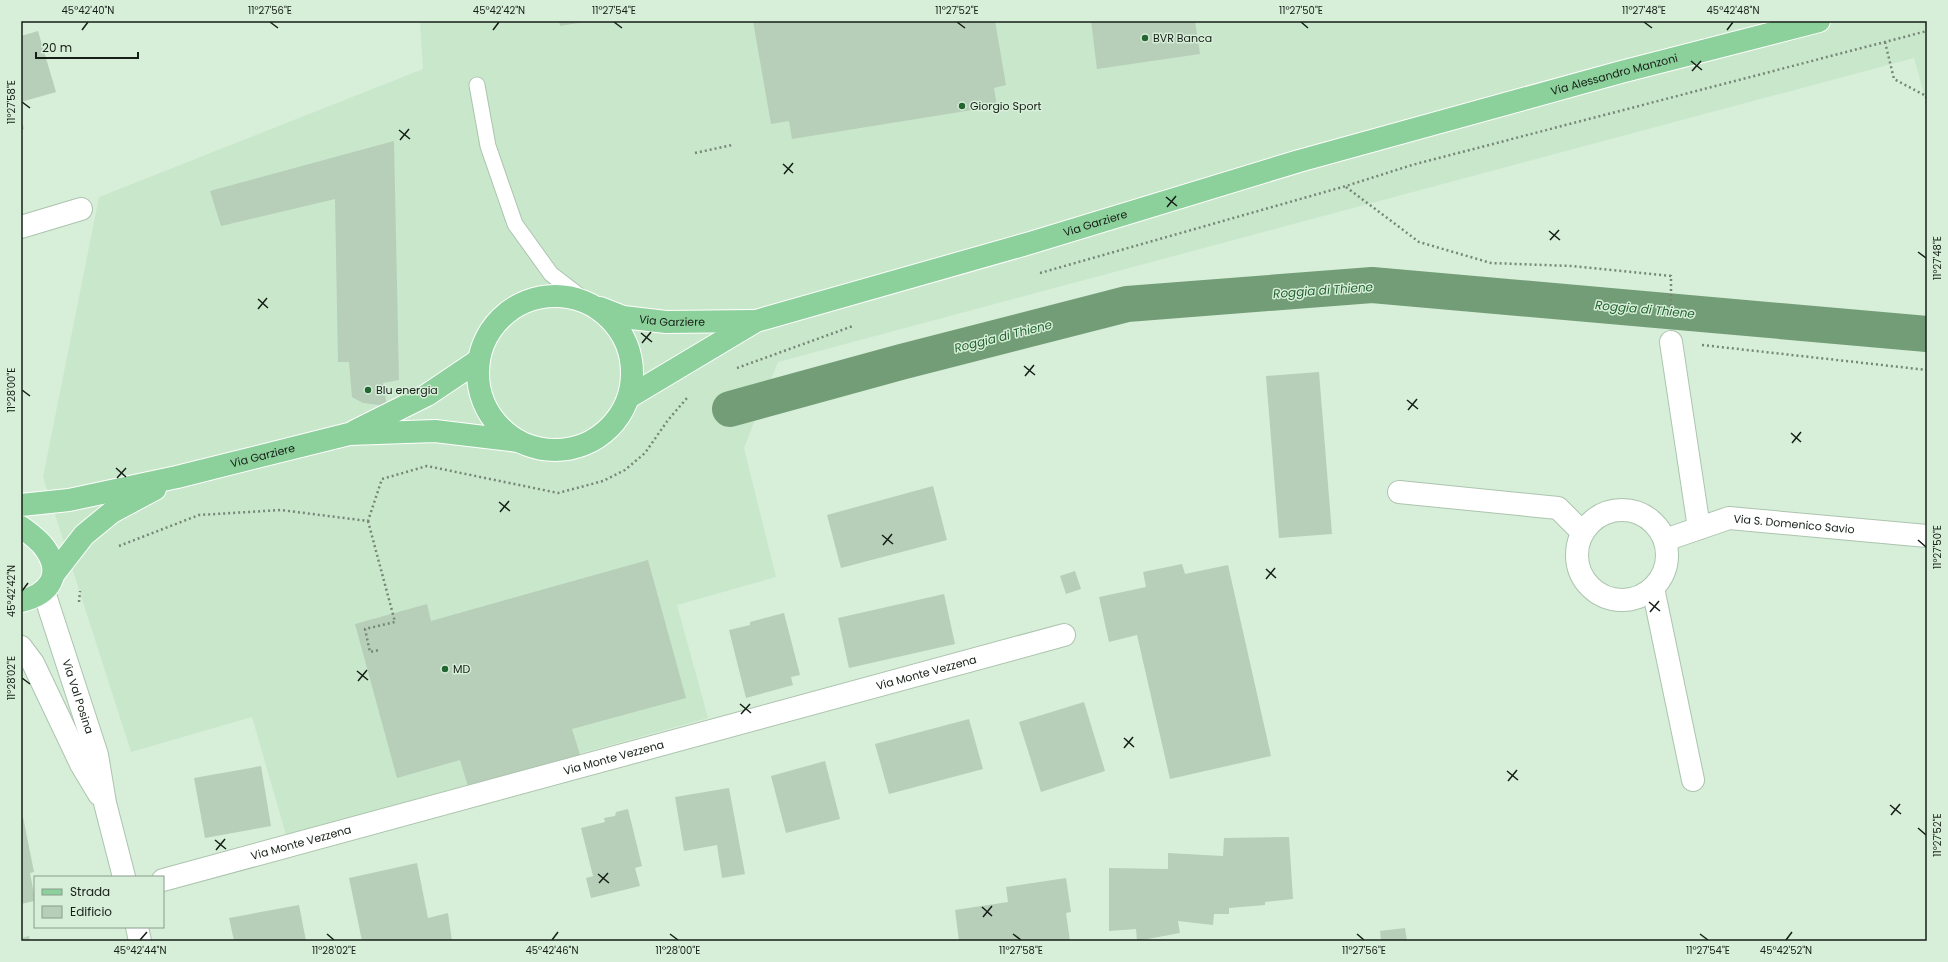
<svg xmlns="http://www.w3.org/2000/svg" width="1948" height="962" viewBox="0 0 1948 962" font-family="Poppins,sans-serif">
  <rect width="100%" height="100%" fill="#d7efd9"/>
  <!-- built -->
  <path fill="#c9e7cb" d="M420 21H1927V105L1914 58 778 362 744 448 776 577 677 605 708 718 286 835 252 717 131 752 43 477 99 197 423 69Z"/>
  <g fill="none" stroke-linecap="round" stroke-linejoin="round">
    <!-- canal -->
    <path stroke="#739d77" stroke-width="36" d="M730 409 901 362 1127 304 1372 285 1927 334"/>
  </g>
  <!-- building -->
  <g fill="#b7ceb9">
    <path d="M559 21H584V22L560 26Z"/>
    <path d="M753 21H995L1006 85 994 88 997 106 792 139 789 121 771 124Z"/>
    <path d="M1091 21H1195L1200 54 1097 69Z"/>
    <path d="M38 31 56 92 21 102V36Z"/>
    <path d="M21 118 24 129 21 130Z"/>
    <path d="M394 141 399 380 383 383 387 406 363 403 352 397 349 362H338L335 199 221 226 210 191Z"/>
    <path d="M1319 372 1332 534 1279 538 1266 376Z"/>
    <path d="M933 486 947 540 841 568 827 515Z"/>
    <path d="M648 560 686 698 572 729 581 758 470 793 460 760 397 778 355 624 427 604 431 621Z"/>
    <path d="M1182 564 1185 574 1228 565 1271 756 1170 779 1137 635 1109 642 1099 597 1146 587 1143 572Z"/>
    <path d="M1075 571 1081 589 1066 594 1060 576Z"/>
    <path d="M944 594 955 644 849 668 838 618Z"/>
    <path d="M784 613 800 675 791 677 793 685 746 698 729 630 750 625V622Z"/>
    <path d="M1084 702 1105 771 1041 792 1019 722Z"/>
    <path d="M969 719 983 769 889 794 875 744Z"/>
    <path d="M825 761 840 819 786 833 771 776Z"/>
    <path d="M261 766 271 826 205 838 194 778Z"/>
    <path d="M729 788 745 874 722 878 717 845 684 851 675 797Z"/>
    <path d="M628 809 642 866 635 868 640 886 591 898 586 878 593 876 581 828 605 822 604 818 615 816 616 812Z"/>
    <path d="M21 817H23L34 872 30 873 35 899V901L21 904Z"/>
    <path d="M1289 837 1293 899 1265 902V905L1229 908V914H1214L1213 925 1178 921 1180 933 1137 941 1136 929 1109 931V868L1168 869V853L1223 856 1224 838Z"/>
    <path d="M417 863 428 918 448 913 452 941H362L349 878Z"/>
    <path d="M1066 878 1071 912 1066 913 1070 941H959L955 910 1008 902 1006 887Z"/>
    <path d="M299 905 306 941H234L229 918Z"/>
    <path d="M1405 928 1407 941H1381L1380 931Z"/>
    <path d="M29 936 30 941H21V938Z"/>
  </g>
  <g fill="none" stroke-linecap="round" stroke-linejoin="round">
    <!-- service casing -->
    <g stroke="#acc4ae" stroke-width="17">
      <path id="service" d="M477 85 488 146 515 224 551 274 590 304"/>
    </g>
    <!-- minor casing -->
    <g stroke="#acc4ae" stroke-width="24">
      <g id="minor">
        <path d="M21 227 81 209"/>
        <path d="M1671 342 1699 528"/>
        <path d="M1399 492 1558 508 1582 532"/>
        <circle cx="1622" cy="555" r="45"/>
        <path id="s1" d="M1665 540 1729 518 1927 536"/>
        <path d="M1653 588 1693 780"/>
        <path id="s2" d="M163 880 1064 635"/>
      </g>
    </g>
    <!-- secondary casing -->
    <g stroke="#acc4ae" stroke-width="24">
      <g id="secondary">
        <path id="s3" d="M44 592 97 755 105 803 124 877"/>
        <path d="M21 647 33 663 81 764 99 794"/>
        <path d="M137 927 140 941"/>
      </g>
    </g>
    <!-- primary casing -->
    <g stroke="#fff" stroke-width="24">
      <g id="primary">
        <circle cx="555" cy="373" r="77"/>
        <path id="s4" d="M600 308 623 317 666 322 755 321"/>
        <path id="s5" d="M629 397 756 321 1030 243 1299 161 1621 72 1819 21"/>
        <path d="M355 431 427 395 479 360"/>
        <path id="s6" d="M21 505 69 500 177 477 349 434 435 431 518 441"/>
        <path d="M21 527C29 533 38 539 44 547 64 574 50 594 21 601"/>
        <path d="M53 575 84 535 112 512 155 489"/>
      </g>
    </g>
    <!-- path -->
    <g stroke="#768677" stroke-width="2.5" stroke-dasharray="2 3" stroke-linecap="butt">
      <path d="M1885 42 1894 79 1926 96 1927 104"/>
      <path d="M695 153 732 145"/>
      <path d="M1346 187 1419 242 1491 263 1571 266 1671 276V314"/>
      <path d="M1040 273 1346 186 1412 165 1927 31"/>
      <path d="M1702 345 1927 370"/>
      <path d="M737 368 853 326"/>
      <path d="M368 521 395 622 365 629 370 652 379 650"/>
      <path d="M119 546 199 515 281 510 368 521 382 479 427 466 558 493 603 481 625 470 645 453 668 420 687 398"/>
      <path d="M79 602 80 591"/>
    </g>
    <!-- service -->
    <use href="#service" stroke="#fff" stroke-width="15"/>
    <!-- minor -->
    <use href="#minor" stroke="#fff" stroke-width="22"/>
    <!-- secondary -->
    <use href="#secondary" stroke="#fff" stroke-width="22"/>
    <!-- primary -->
    <use href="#primary" stroke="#8cd09b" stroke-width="22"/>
  </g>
  <!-- ticks -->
  <path fill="none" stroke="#161f17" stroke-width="1.5" d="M270 22 278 28M614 22 622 28M957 22 965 28M1301 22 1308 28M1644 22 1652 28M82 30 88 22M493 30 499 22M1727 30 1733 22M1691 61 1702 70M1692 71 1701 61M22 102 30 108M399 130 410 139M400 140 409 129M783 164 793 173M784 174 793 163M1166 197 1177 206M1167 207 1176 196M1549 231 1560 240M1550 240 1559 230M1918 252 1926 258M258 299 268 308M258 309 267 298M641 333 652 342M642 343 651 332M1024 366 1035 375M1025 376 1034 365M22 390 30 396M1407 400 1418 409M1408 410 1417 399M1791 433 1801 442M1792 443 1801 432M116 468 126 477M117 478 126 468M499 502 510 511M500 512 509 501M882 535 893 544M1918 540 1926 547M883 545 892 534M1266 569 1276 578M1266 579 1275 568M22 591 28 583M1649 602 1660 611M1650 612 1659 601M357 671 368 680M22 678 30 684M358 681 367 670M740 704 751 713M741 714 750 704M1124 738 1134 747M1124 748 1133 737M1507 771 1518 780M1508 781 1517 770M1890 805 1901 814M1891 815 1900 804M1918 828 1926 835M215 840 226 849M216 850 225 839M598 874 609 883M599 883 608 873M982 907 992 916M983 917 992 906M327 934 334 940M670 934 678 940M1013 934 1021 940M1357 934 1364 940M1700 934 1708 940M140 940 147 932M552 940 558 932M1786 940 1792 932"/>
  <!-- markers -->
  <g fill="#236631" stroke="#d7efd9" stroke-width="1.5">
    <circle cx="1145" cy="38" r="4"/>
    <circle cx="962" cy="106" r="4"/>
    <circle cx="368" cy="390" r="4"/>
    <circle cx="445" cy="669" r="4"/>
  </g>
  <g text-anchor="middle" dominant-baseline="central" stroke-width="3" stroke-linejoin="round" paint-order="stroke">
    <!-- poi labels -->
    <g font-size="11" fill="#161f17" stroke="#d7efd9" text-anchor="start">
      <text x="1153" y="38">BVR Banca</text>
      <text x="970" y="106">Giorgio Sport</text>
      <text x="376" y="390">Blu energia</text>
      <text x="453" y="669">MD</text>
    </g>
    <!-- street labels -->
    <g font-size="11" fill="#161f17" stroke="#d7efd9">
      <text stroke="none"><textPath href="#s5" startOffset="1041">Via Alessandro Manzoni</textPath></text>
      <text stroke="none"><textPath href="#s5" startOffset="501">Via Garziere</textPath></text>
      <text stroke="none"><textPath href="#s4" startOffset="74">Via Garziere</textPath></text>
      <text stroke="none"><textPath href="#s6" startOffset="247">Via Garziere</textPath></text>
      <text stroke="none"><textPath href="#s1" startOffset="133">Via S. Domenico Savio</textPath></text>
      <text stroke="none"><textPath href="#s2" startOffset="791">Via Monte Vezzena</textPath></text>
      <text stroke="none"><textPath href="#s3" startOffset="110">Via Val Posina</textPath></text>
      <text stroke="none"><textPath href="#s2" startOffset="467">Via Monte Vezzena</textPath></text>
      <text stroke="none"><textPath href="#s2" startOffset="143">Via Monte Vezzena</textPath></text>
    </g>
    <!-- water labels -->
    <g font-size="12" font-style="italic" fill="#246231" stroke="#d7efd9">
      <text transform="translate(1323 290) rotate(-4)">Roggia di Thiene</text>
      <text transform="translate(1645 309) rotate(5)">Roggia di Thiene</text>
      <text transform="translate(1003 336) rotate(-14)">Roggia di Thiene</text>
    </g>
  </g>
  <!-- border -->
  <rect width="1948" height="962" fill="none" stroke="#d7efd9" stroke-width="44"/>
  <!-- legend -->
  <rect x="34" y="876" width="130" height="52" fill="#d7efd9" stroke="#8a9c8b"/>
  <rect x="42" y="889" width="20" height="6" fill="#8cd09b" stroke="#8a9c8b"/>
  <text x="70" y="896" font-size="12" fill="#161f17">Strada</text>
  <rect x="42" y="906" width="20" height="12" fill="#b7ceb9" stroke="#8a9c8b"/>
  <text x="70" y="916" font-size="12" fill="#161f17">Edificio</text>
  <!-- scale -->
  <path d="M36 52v6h102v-6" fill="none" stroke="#161f17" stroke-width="2"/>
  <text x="42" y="52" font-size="12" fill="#161f17" stroke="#d7efd9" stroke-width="3" paint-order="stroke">20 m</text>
  <rect x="22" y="22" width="1904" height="918" fill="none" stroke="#161f17" stroke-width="1.5"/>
  <g font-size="10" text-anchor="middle" fill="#161f17">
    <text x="88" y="14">45°42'40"N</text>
    <text x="270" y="14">11°27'56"E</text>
    <text x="499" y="14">45°42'42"N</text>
    <text x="614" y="14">11°27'54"E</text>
    <text x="957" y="14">11°27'52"E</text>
    <text x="1301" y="14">11°27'50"E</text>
    <text x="1644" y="14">11°27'48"E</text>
    <text x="1733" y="14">45°42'48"N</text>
    <text transform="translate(11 102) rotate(-90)" y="4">11°27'58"E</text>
    <text transform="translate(1937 258) rotate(-90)" y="4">11°27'48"E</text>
    <text transform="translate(11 390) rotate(-90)" y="4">11°28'00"E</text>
    <text transform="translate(1937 547) rotate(-90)" y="4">11°27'50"E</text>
    <text transform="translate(11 591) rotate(-90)" y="4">45°42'42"N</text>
    <text transform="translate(11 678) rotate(-90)" y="4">11°28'02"E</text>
    <text transform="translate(1937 835) rotate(-90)" y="4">11°27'52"E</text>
    <text x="140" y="954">45°42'44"N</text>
    <text x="334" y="954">11°28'02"E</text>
    <text x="552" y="954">45°42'46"N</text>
    <text x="678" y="954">11°28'00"E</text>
    <text x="1021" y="954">11°27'58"E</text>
    <text x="1364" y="954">11°27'56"E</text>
    <text x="1708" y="954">11°27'54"E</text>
    <text x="1786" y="954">45°42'52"N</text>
  </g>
</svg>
